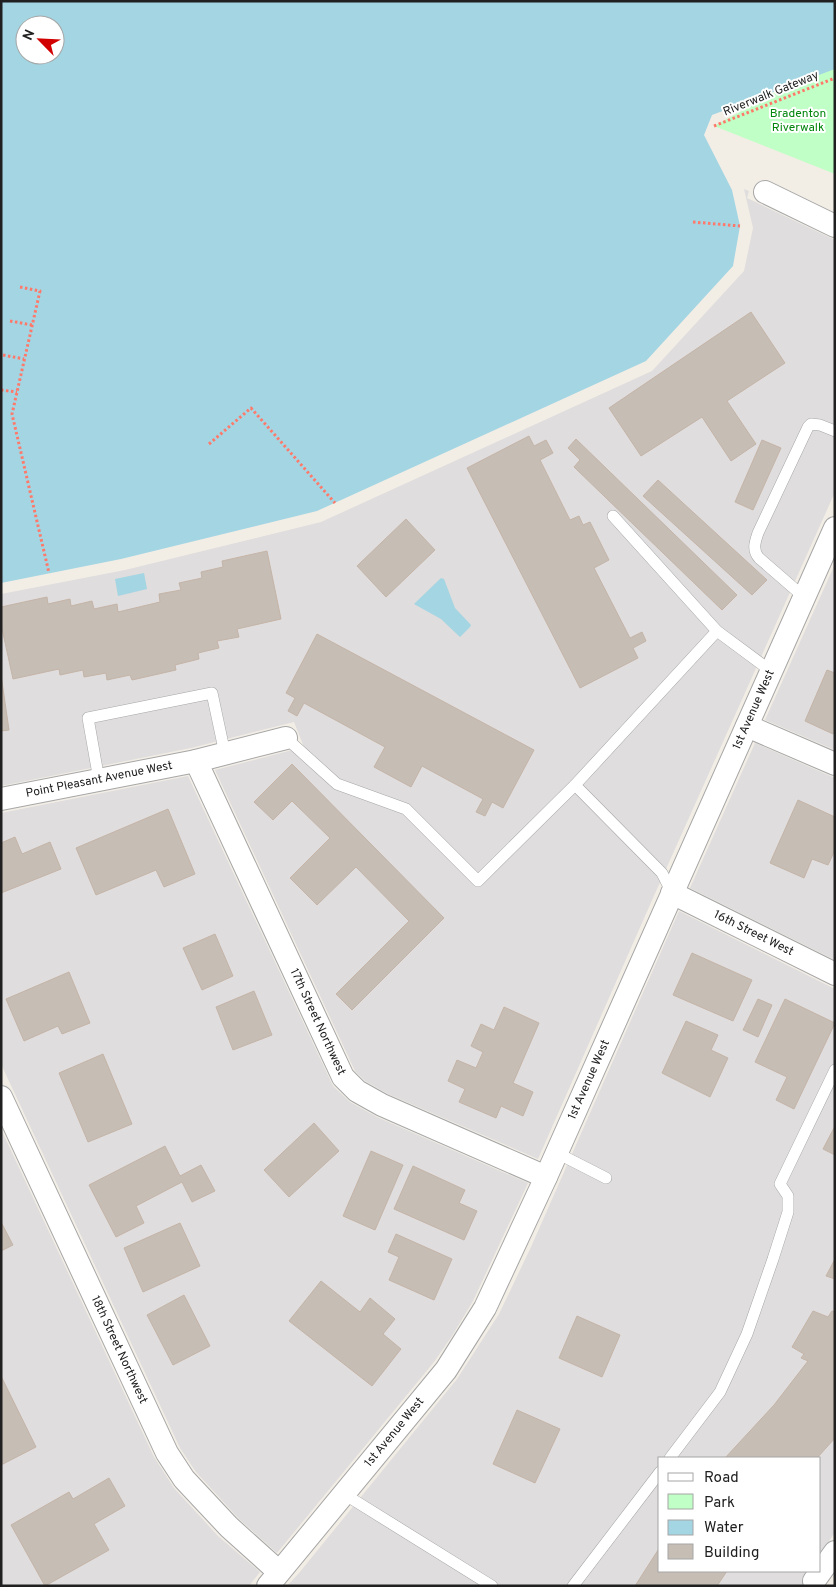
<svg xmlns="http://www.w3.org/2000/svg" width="836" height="1587" viewBox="0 0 836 1587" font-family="Overpass,sans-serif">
  <rect width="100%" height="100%" fill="#f2eee6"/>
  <!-- residential -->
  <g fill="#dfdddd">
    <path d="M744 189 749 191 747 198 835 240V492L653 898 538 1159 388 1094 365 1081 355 1071 215 770 304 747 294 722 191 748 1 786V594L125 570 321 522 652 371 744 271 753 228Z"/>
    <path d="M835 564V750L765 720Z"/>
    <path d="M755 743 835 778V960L690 888Z"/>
    <path d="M188 776 333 1086 350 1102 377 1117 528 1183 473 1301 452 1336 434 1362 277 1553 239 1519 196 1472 180 1448 1 1064V813Z"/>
    <path d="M679 911 835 989V1532L820 1555V1458H660V1571H809L816 1586H287L299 1573 457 1379 499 1314 531 1247Z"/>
    <path d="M1 1129 154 1457 174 1488 218 1536 260 1572 249 1586H1Z"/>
  </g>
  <!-- park -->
  <path fill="#c0ffc5" d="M835 60V174L714 126Z"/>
  <!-- water -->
  <g fill="#a3d5e3" fill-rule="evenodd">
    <path d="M1 1H835V69L712 115 704 135 732 190 740 226 733 266 646 361 317 511 121 559 1 583ZM25 25H55V55H25Z"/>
    <path d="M144 573 147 589 118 596 115 579Z"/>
    <path d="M441 578 444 579 455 608 471 625 470 627 460 637 441 619 414 604Z"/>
  </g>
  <!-- building -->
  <g fill="#c6bdb5" stroke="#c5b4a7">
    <path d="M751 312 785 363 727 401 756 444 731 461 702 417 641 456 609 408Z"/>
    <path d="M529 436 534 446 546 440 553 453 540 460 570 520 579 516 583 525 590 522 609 560 594 568 630 638 642 632 646 641 633 648 638 658 580 688 467 468Z"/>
    <path d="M576 439 737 595 722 610 574 467 580 460 568 448Z"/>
    <path d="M762 440 781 448 753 510 735 502Z"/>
    <path d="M658 480 767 580 752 595 643 496Z"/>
    <path d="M406 519 435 550 386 597 357 566Z"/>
    <path d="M267 551 281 619 237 629 239 637 217 641 219 648 198 653 199 659 175 665 176 670 132 680 130 675 107 680 106 673 84 677 83 670 60 675 59 669 13 679 1 624V607L47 597 48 604 70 599 71 606 92 601 94 609 117 604 118 612 160 602 159 594 181 590 179 583 202 578 201 572 223 567 222 561Z"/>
    <path d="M317 634 534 750 503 808 492 802 485 816 476 812 483 799 422 766 411 787 374 767 385 747 304 703 297 716 288 711 295 698 286 693Z"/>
    <path d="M827 670 835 673V731L833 734 805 721Z"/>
    <path d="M1 675 9 730 1 731Z"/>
    <path d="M292 764 444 918 352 1010 336 994 409 921 356 867 317 905 290 878 330 838 292 801 273 820 254 802Z"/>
    <path d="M798 800 835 817V850L828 865 812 859 804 878 770 863Z"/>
    <path d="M168 809 195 874 164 887 156 870 96 895 76 848Z"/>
    <path d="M15 837 22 854 50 842 61 869 1 893V843Z"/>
    <path d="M215 934 233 976 202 990 183 948Z"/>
    <path d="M692 953 752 980 733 1021 673 995Z"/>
    <path d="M69 972 90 1023 62 1034 58 1026 24 1041 6 999Z"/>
    <path d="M254 991 272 1035 233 1050 216 1007Z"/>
    <path d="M758 999 772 1005 758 1037 743 1030Z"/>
    <path d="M785 999 835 1023 794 1109 776 1100 787 1077 755 1062Z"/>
    <path d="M504 1007 539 1023 513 1083 533 1092 523 1116 501 1106 496 1118 459 1102 465 1089 448 1081 457 1060 476 1068 483 1052 471 1046 481 1024 494 1030Z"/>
    <path d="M686 1021 718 1035 711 1050 728 1058 710 1097 662 1073Z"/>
    <path d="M103 1054 132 1124 88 1142 59 1073Z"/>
    <path d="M314 1123 339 1151 289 1197 264 1170Z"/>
    <path d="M835 1126V1155L823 1149Z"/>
    <path d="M165 1146 180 1176 201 1165 215 1191 192 1202 182 1182 136 1206 144 1223 116 1237 89 1185Z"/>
    <path d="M371 1151 403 1165 375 1230 343 1216Z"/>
    <path d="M413 1166 465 1190 459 1203 477 1211 464 1240 394 1209Z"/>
    <path d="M1 1222 13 1245 1 1251Z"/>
    <path d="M180 1223 200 1266 143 1292 124 1248Z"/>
    <path d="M396 1234 452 1259 434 1300 389 1280 399 1257 388 1252Z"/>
    <path d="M835 1259V1279L826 1276Z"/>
    <path d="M321 1281 360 1312 370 1298 395 1319 383 1334 401 1349 372 1386 289 1321Z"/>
    <path d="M184 1295 210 1346 173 1365 147 1315Z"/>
    <path d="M813 1311 828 1317 832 1311 835 1312V1438L817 1458H725L774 1405 808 1361 801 1358 804 1354 792 1347Z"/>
    <path d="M577 1316 620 1335 602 1377 559 1358Z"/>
    <path d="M1 1376 36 1447 1 1465Z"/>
    <path d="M517 1410 560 1429 535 1483 493 1464Z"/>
    <path d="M109 1478 125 1506 94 1524 109 1550 45 1586 11 1525 69 1492 73 1499Z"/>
    <path d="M660 1547V1571H727L717 1586H635Z"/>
  </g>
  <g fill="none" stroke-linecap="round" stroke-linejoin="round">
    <!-- lane casing -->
    <g stroke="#a7a7a7" stroke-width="12">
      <g id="lane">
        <path d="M613 516 717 631 771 671"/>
        <path d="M804 597 759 558C752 550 755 542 758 533L808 427 811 424 820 425 835 431"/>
        <path d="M286 738 337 784 406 809 478 881 575 785 717 631"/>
        <path d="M99 780 88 718 212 693 225 754"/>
        <path d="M575 785 662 873 672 893"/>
        <path d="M557 1153 606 1178"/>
        <path d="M670 1458 720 1392 747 1334 773 1259 788 1212V1196L780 1184 835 1070"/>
        <path d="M344 1494 492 1586"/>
        <path d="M573 1586 660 1472"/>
      </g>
    </g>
    <!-- street casing -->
    <g stroke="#a7a7a7" stroke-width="24">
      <g id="street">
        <path d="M765 192 835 226"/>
        <path d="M747 726 835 764"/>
        <path id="s1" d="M196 761 343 1077 357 1091 382 1105 546 1177"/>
        <path id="s2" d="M1 799 196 761 286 738"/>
        <path id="s3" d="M672 893 835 974"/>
        <path id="s4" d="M1 1097 167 1453 184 1479 229 1527 279 1572"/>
        <path d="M814 1581 835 1552"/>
        <path id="s5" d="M268 1586 446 1370 485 1308 546 1177 835 528"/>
      </g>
    </g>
    <!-- path -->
    <g stroke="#ff796a" stroke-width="3" stroke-dasharray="2.5 2.5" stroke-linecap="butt">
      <path d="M714 126 835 78"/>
      <path d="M693 222 740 226"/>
      <path d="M20 287 40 291 12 414 49 573"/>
      <path d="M10 321 32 325"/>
      <path d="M3 355 24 359"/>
      <path d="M1 390 17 392"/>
      <path d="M209 444 251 408 335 503"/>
    </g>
    <!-- lane -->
    <use href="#lane" stroke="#fff" stroke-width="11"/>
    <!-- street -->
    <use href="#street" stroke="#fff" stroke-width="22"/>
  </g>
  <g text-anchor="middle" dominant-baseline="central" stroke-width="4" stroke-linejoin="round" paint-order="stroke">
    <!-- street labels -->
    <g font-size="12" fill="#202020" stroke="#fff">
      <text transform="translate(771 94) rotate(-22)">Riverwalk Gateway</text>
      <text stroke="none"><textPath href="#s5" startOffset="1009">1st Avenue West</textPath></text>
      <text stroke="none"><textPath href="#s2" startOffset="100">Point Pleasant Avenue West</textPath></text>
      <text stroke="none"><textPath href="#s3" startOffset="91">16th Street West</textPath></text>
      <text stroke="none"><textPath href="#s1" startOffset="288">17th Street Northwest</textPath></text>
      <text stroke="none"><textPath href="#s5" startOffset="604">1st Avenue West</textPath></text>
      <text stroke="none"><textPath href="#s4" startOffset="279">18th Street Northwest</textPath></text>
      <text stroke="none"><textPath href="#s5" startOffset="199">1st Avenue West</textPath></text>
    </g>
    <!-- park labels -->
    <g font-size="12" fill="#02860c" stroke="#fff">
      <text x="798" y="114">Bradenton<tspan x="798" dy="14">Riverwalk</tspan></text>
    </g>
  </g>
  <!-- border -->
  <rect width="836" height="1587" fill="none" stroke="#202020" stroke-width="5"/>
  <!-- legend -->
  <rect x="658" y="1457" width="162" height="115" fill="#ffffff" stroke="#a6a6a6"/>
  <rect x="668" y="1473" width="25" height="8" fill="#ffffff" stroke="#a6a6a6"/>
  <text x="704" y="1482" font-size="15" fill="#202020">Road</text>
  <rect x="668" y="1494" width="25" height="15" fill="#c0ffc5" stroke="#a6a6a6"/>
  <text x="704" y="1507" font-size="15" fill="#202020">Park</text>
  <rect x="668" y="1520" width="25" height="15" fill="#a3d5e3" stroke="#a6a6a6"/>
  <text x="704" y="1532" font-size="15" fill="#202020">Water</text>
  <rect x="668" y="1544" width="25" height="15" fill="#c6bdb5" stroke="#a6a6a6"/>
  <text x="704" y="1557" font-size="15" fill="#202020">Building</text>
  <!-- north arrow -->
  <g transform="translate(40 40) rotate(294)"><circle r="24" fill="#ffffff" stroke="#a6a6a6"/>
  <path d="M0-4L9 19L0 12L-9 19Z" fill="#d10001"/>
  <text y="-8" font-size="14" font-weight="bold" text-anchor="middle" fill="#202020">N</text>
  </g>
</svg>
